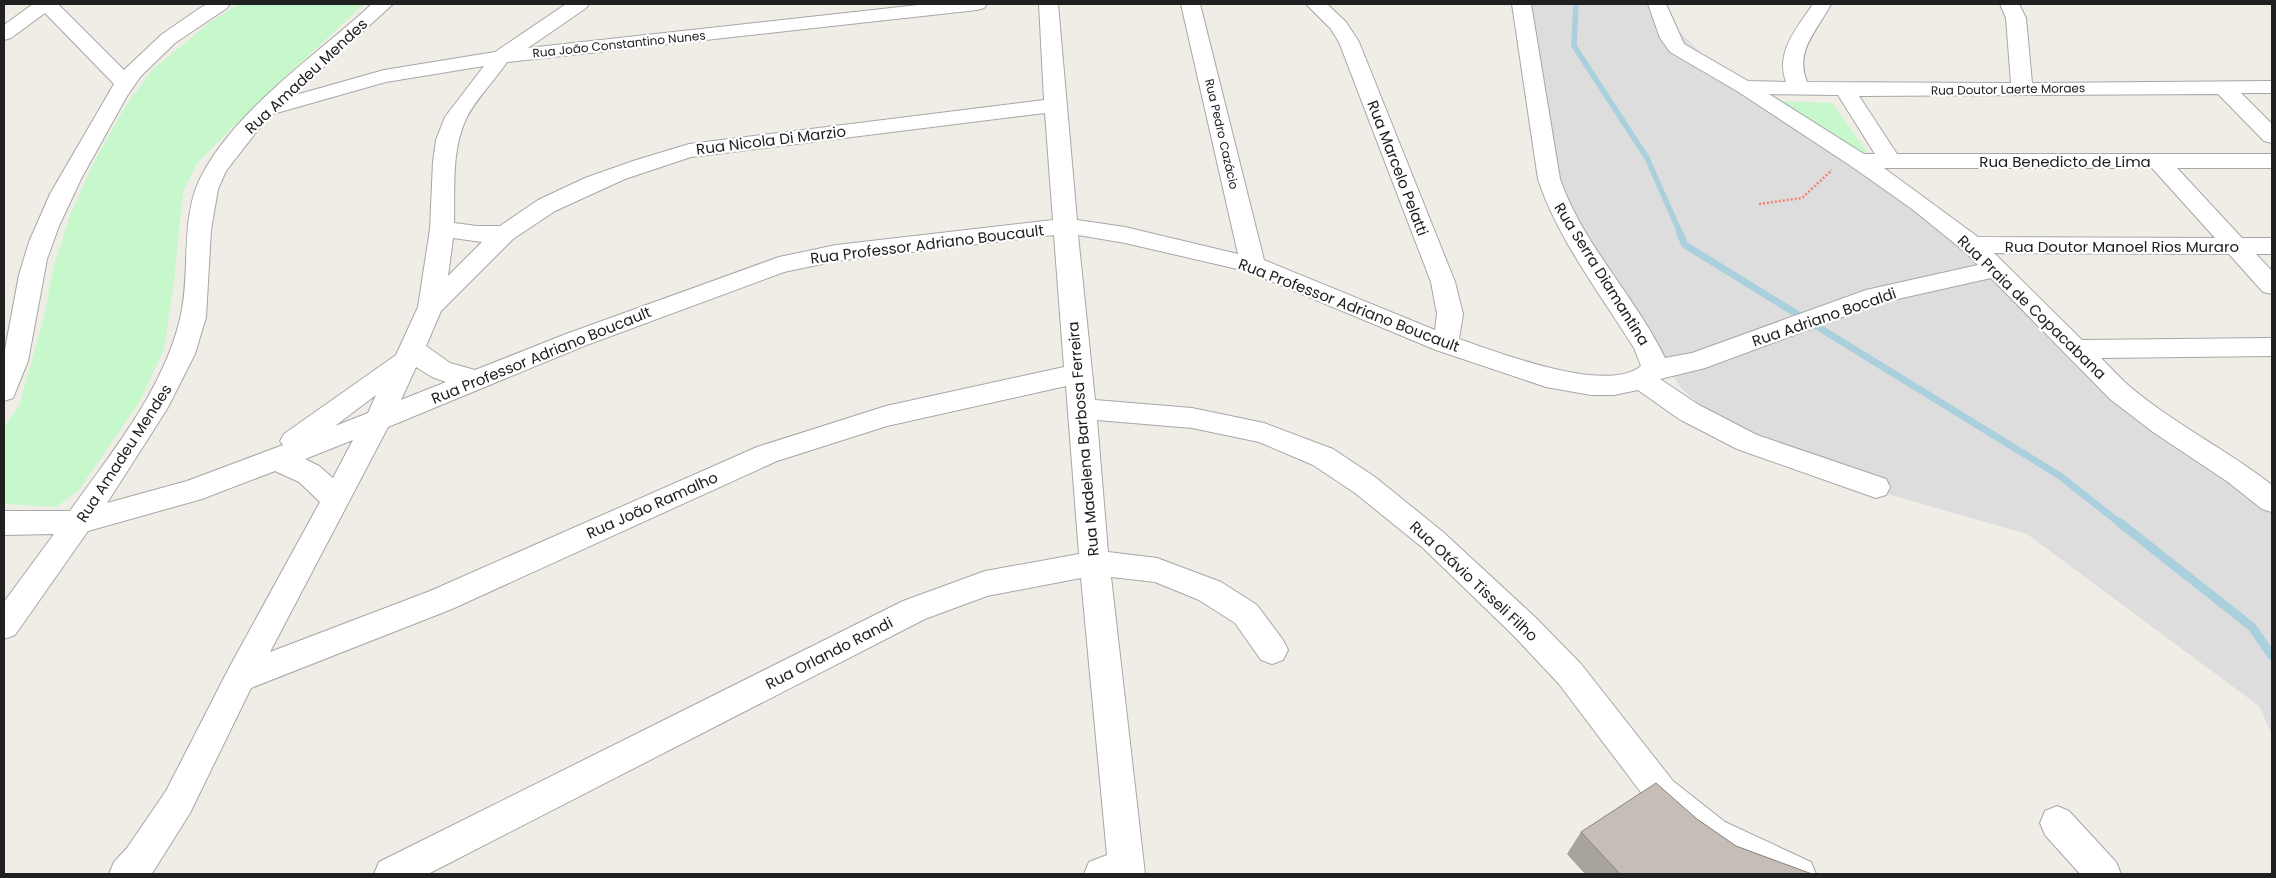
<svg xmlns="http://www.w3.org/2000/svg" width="2276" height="878" viewBox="0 0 2276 878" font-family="Poppins,sans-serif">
  <rect width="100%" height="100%" fill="#f0ede7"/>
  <!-- residential -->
  <path fill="#dedddd" d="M1527 4H1654L1658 11 1735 86 1982 253 2029 309 2219 465 2272 494V735L2259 706 2027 534 1755 456 1681 388 1559 207Z"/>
  <!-- park -->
  <g fill="#c6f8cb">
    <path d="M238 4H364L255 105 197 163 183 192 174 282 164 349 140 401 78 491 56 507 4 504V427L19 406 44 317 53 269 70 215 96 158 125 107 152 70 209 23Z"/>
    <path d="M1782 101 1832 103 1868 153 1858 154Z"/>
  </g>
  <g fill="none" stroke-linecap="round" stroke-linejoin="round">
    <!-- stream-far2 -->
    <path stroke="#a9d0dc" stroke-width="5.5" d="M1576 4 1574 46 1647 158 1681 235"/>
    <!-- stream-far1 -->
    <path stroke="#a9d0dc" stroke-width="7" d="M1680 234 1685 245 2060 476 2121 524"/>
    <!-- stream -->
    <path stroke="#a9d0dc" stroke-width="9" d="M2119 522 2252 627 2272 656"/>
    <!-- minor casing -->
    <g stroke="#a7a7a7" stroke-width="2">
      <g id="minor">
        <path d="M33 4H58L124 70 161 35 200 8 207 4H230L227 8 175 43 141 76 127 96 81 179 59 226 47 259 28 361 13 398 4 401V355L19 275 29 242 50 194 114 84 45 13 11 38 4 40V25Z"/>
        <path d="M372 4H393L292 96 384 70 495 52 566 4H589L586 8 528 48 927 4H987L984 8 977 10 507 62C495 80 475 100 466 119 451 151 455 189 454 223L477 226H500L538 200 585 178 633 161 689 144 1044 100 1039 4H1058L1077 220 1125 227 1238 254 1181 4H1200L1264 260 1435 330 1437 314 1431 282 1339 42 1331 29 1306 4H1327L1346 22 1359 42 1455 282 1463 314 1459 339C1498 352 1606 395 1641 366L1634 348C1601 295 1557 238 1538 179L1512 4H1531L1560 179C1583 245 1635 296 1665 358L1692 353 1866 290 1978 265 1964 251 1912 209 1851 166 1737 91 1670 52 1660 38 1648 4H1666L1684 44 1748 81 1786 82C1775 52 1797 28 1813 4H1831C1818 30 1794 50 1807 82L2011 83 2006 18 2000 4H2019L2026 18 2032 83 2272 81V93H2241L2272 124V143L2264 141 2218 94 1859 96 1897 154H2272V168H2177L2242 238H2272V254H2256L2272 271V294L2263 292 2229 254 1994 253 2082 340 2272 338V356L2101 358C2110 367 2118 376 2128 385 2172 423 2226 449 2272 485V512L2262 509 2228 482 2153 432 2110 399 1991 278 1880 303 1705 368 1660 379 1699 405 1757 435 1886 479 1890 487 1886 495 1876 498 1737 449 1679 419 1638 390 1614 395H1591L1546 387 1436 350 1246 271 1125 243 1078 235 1095 400 1192 408 1264 423 1333 449 1375 477 1443 532 1535 617 1581 664 1673 781 1725 822 1811 862 1816 874H1760L1701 846 1649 803 1559 684 1513 635 1423 548 1355 493 1313 465 1259 442 1192 428 1097 420 1108 552 1157 558 1221 582 1257 605 1283 640 1288 650 1283 660 1272 664 1261 660 1235 623 1199 600 1155 582 1111 577 1145 874H1084L1089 862 1107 855 1081 578 987 596 925 619 428 874H374L379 862 903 601 985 571 1079 554 1066 386 887 426 777 461 452 609 251 688 190 813 153 872 151 874H109L114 862 127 848 166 791 229 668 320 502 299 482 275 471 202 499 88 531 15 635 4 639V602L54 534 4 535V511H70C112 452 163 390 180 319 192 270 178 216 204 171 242 104 317 55 372 4ZM484 66 445 117 436 140 433 162 430 229 418 307 396 355 284 434 280 441 283 445 187 481 107 503 167 409 195 354 206 317 211 230 218 189 226 171 257 131 273 114 386 82ZM1769 94 1838 95 1875 154H1864ZM1045 113 1053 220 836 245 779 257 566 334 475 370 450 363 426 346 441 311 513 239 555 211 625 179 691 157ZM1884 168H2152L2215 238 1978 237ZM1054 235 1064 367 886 406 757 447 430 591 270 652 388 427 584 346 784 272 836 261ZM453 238 482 242 448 276ZM416 367 432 377 446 382 401 400ZM376 395 368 413 335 426ZM353 440 333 478 319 466 305 459Z"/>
        <path d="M2057 806 2069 811 2116 862 2121 874H2080L2045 835 2040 823 2045 811Z"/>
      </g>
    </g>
    <!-- path -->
    <path stroke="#f58172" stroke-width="2.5" stroke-dasharray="2 2" stroke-linecap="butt" d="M1759 204 1802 198 1832 170"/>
    <!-- minor -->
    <use href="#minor" fill="#fff" fill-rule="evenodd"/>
  </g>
  <!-- wall -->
  <path fill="#a9a39d" d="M1697 819 1736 846 1812 874H1585L1567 854 1581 832Z"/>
  <!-- building -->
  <path fill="#c5bdb6" stroke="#8a847f" d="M1656 783 1697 819 1736 846 1812 874H1620L1581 832Z"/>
  <g text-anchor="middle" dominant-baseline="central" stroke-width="4.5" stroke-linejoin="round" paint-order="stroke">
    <!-- far-street labels -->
    <g font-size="12" fill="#202020" stroke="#fff">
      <text transform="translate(619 44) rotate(-6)">Rua João Constantino Nunes</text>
      <text transform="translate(2008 89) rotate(-1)">Rua Doutor Laerte Moraes</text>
      <text transform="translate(1222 134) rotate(77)">Rua Pedro Cazácio</text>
    </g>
    <!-- street labels -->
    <g font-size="15" fill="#202020" stroke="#fff">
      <text transform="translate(306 76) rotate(-43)">Rua Amadeu Mendes</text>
      <text transform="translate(771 140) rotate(-7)">Rua Nicola Di Marzio</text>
      <text x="2065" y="161">Rua Benedicto de Lima</text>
      <text transform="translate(1398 168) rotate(69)">Rua Marcelo Pelatti</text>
      <text transform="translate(927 244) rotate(-7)">Rua Professor Adriano Boucault</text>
      <text x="2122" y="246">Rua Doutor Manoel Rios Muraro</text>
      <text transform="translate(1602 274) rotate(58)">Rua Serra Diamantina</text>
      <text transform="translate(1349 305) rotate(21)">Rua Professor Adriano Boucault</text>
      <text transform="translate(2032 307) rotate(44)">Rua Praia de Copacabana</text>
      <text transform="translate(1824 317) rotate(-19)">Rua Adriano Bocaldi</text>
      <text transform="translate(541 355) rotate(-22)">Rua Professor Adriano Boucault</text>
      <text transform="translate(1083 439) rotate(-95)">Rua Madelena Barbosa Ferreira</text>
      <text transform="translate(124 453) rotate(-57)">Rua Amadeu Mendes</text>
      <text transform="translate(652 505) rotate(-24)">Rua João Ramalho</text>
      <text transform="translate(1474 581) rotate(43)">Rua Otávio Tisseli Filho</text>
      <text transform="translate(829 653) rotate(-27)">Rua Orlando Randi</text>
    </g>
  </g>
  <!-- border -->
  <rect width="2276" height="878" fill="none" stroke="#202020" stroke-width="10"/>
</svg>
